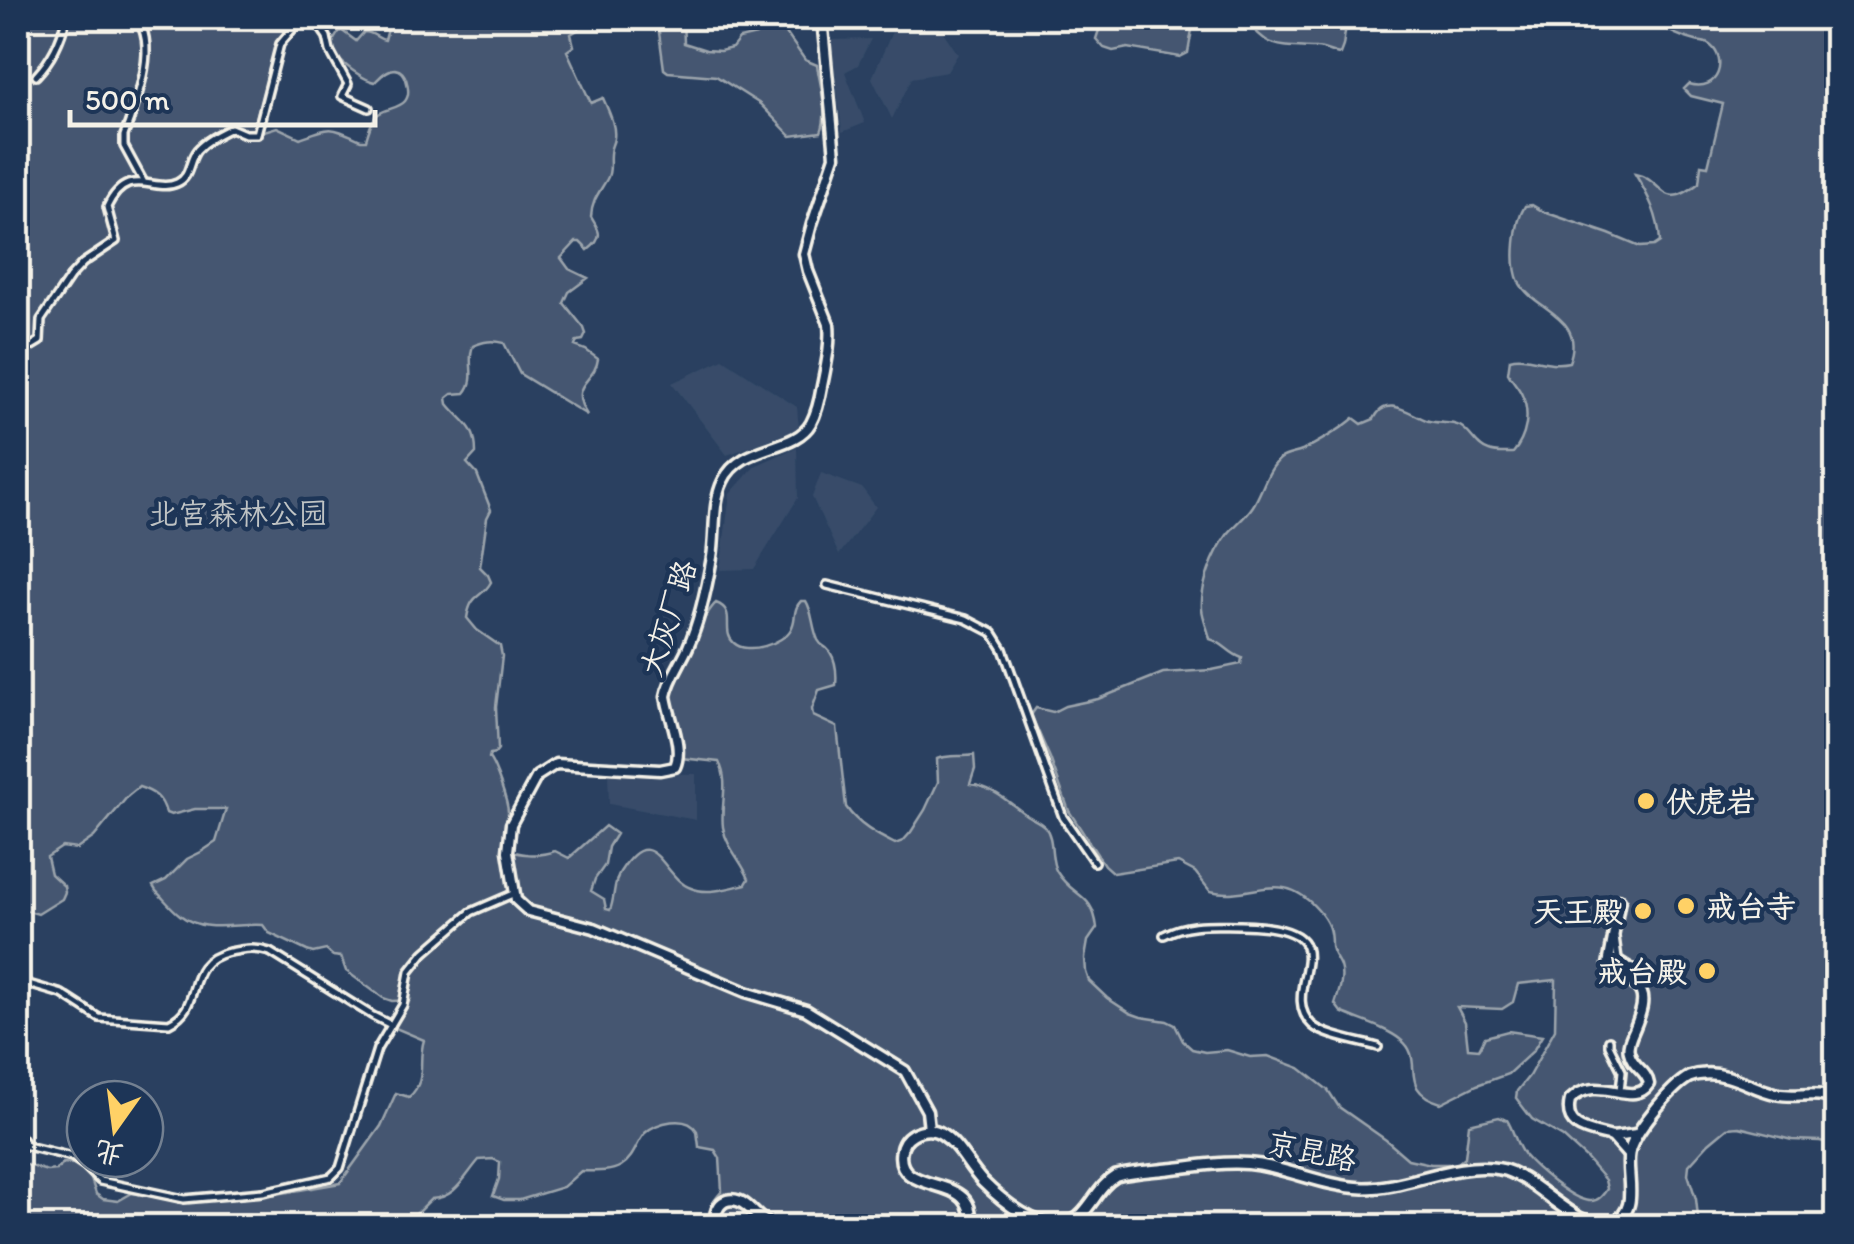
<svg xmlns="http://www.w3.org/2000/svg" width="1854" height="1244" viewBox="0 0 1854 1244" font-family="Itim,'LXGW WenKai TC',sans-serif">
  <rect width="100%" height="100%" fill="#2a4060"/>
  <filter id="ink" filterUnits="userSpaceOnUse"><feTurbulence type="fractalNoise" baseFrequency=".01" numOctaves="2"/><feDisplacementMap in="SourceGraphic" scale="20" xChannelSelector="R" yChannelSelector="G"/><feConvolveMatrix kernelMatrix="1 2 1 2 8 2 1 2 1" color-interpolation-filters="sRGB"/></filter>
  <g filter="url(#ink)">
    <!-- built -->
    <g fill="#374c69">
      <path d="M898 18H934L958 54 947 72 912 78 892 119 872 78Z"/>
      <path d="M871 39 858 65 845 72 865 123 842 132 831 40Z"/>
      <path d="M723 359 797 407 799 429 727 455 672 383Z"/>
      <path d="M797 447 798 498 754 569 720 570 730 494 755 466Z"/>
      <path d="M821 473 862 488 876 507 839 555 812 497Z"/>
      <path d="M608 773 696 774V820L609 804Z"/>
    </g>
    <!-- green -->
    <g fill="#445771" stroke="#9ca4ac" stroke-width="2.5">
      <path d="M18 18H296L277 42 253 130 258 133 277 127 300 138C333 126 329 126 361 140H366C368 133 371 123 375 117 385 104 417 113 406 79 404 74 402 70 395 69 387 69 380 77 375 82 365 80 361 76 352 70 336 58 323 49 341 30L356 41 364 32C374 32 377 39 385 40L391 18H421L426 22 433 18H574L579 29 571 34 574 46 567 51 591 103 603 98C608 110 616 125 614 138 613 146 610 146 610 154 609 164 612 170 607 179 599 193 592 200 591 217 599 230 605 237 588 250L580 242H576L561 258 569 269 588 278 569 292 564 303 584 328 586 334 583 340 577 341 575 346 586 350 598 359C595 383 567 383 587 415L520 374 504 343C492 340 484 341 473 346 466 362 478 378 465 393L452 394 447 398 448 404C463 423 476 425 476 453L467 463 477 474 491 510 487 518 480 567 488 575 491 582C482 599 471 592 467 618L477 630 500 646 502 656 496 707 498 749 495 753 490 754 489 758C495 766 509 804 508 814 508 826 503 836 503 848 519 855 539 857 555 851L569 858 605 826 616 834 608 847 605 865 595 879 591 891 604 899 606 909 610 910C615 898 613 883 620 872 654 818 662 878 691 888 707 895 730 888 746 884L749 879C742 861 726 847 723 827 720 805 730 783 719 762L681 758C677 738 670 716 669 695 668 683 706 611 716 603 738 611 720 631 734 643 747 655 783 644 791 629 797 619 792 610 801 601H806C813 612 812 627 818 640 823 649 824 643 830 652 836 661 837 674 836 685L819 690 812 709 813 716 837 727 846 807C858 825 877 835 895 844L903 841 911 832 925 810 938 782 937 759C946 755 963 757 974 755L975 769 970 784C993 787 1007 801 1025 814 1030 818 1041 822 1045 827 1055 839 1049 860 1057 872 1073 898 1093 892 1097 928L1088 941 1085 958 1086 972 1089 981 1107 998 1130 1013 1141 1017 1167 1021 1175 1025 1183 1041 1192 1049 1205 1052 1227 1050 1250 1057 1268 1056 1300 1068 1328 1090 1339 1107 1386 1140 1408 1159 1431 1164H1457L1465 1157 1469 1124 1499 1117 1507 1120C1514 1131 1516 1145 1524 1155 1535 1168 1572 1200 1589 1201 1598 1202 1603 1195 1607 1189L1605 1180 1586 1158 1563 1137 1532 1119 1516 1098 1517 1091 1529 1076 1555 1029 1556 980 1518 984 1513 1002 1502 1009 1457 1007 1465 1022 1468 1048 1479 1049 1485 1037 1508 1031 1542 1036 1533 1051 1508 1074 1477 1085 1441 1103C1395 1089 1427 1060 1401 1040 1385 1027 1360 1021 1341 1012L1335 1004C1339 992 1344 979 1340 966 1337 958 1331 953 1331 945 1331 929 1328 922 1318 910 1280 866 1255 901 1210 891L1195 872 1178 863 1113 873 1104 865 1069 811 1050 758 1031 715 1036 708 1053 712 1065 706 1098 699 1163 673 1212 670 1241 664 1242 658C1228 653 1224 643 1210 639 1208 629 1203 619 1202 609 1200 586 1214 553 1227 535 1235 525 1246 517 1253 506 1262 492 1267 470 1280 459 1287 454 1295 454 1302 451 1320 441 1338 432 1354 418L1362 424 1374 419C1387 392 1412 416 1429 421 1439 424 1450 421 1460 426 1471 432 1476 447 1489 451 1497 454 1505 453 1513 453 1526 438 1531 414 1522 395 1519 387 1512 381 1508 373L1510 359C1527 354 1546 367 1569 362 1587 316 1533 310 1519 282 1514 271 1514 254 1515 243 1516 230 1518 217 1525 206L1532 205 1544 212 1609 234 1640 247 1654 246 1660 242C1659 216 1648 195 1635 174 1664 179 1661 214 1699 183L1701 165 1708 166 1723 104 1691 96 1684 89 1689 84C1720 93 1727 59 1711 46 1706 41 1703 43 1696 41 1681 37 1663 31 1654 18H1836V1145L1820 1141 1792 1140 1739 1127 1727 1128 1709 1143 1689 1165 1688 1174 1696 1199 1699 1226H712C705 1212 712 1202 722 1191L720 1158 715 1150 699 1147C699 1145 697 1132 697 1131 687 1114 656 1122 645 1133 636 1143 635 1157 621 1166 609 1173 594 1171 581 1171L563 1187 520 1200H504L493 1196 499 1179 500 1162 493 1159 479 1160C464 1177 456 1198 431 1199L404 1226H18V1162L47 1171 56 1170 63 1163 73 1164 83 1169 90 1176 96 1194 103 1199 118 1201 132 1193 185 1202 259 1197 340 1183 381 1126 396 1093 409 1097C428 1080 417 1061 424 1040L393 1027 410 1000 392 1001 383 998 346 971 341 957 333 956 326 950 313 953 307 951 269 933 263 925C235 923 204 934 180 915 171 908 164 899 156 891L153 886 166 880 187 859 201 852 216 842 226 809H195L171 815 166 813C162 797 154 792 139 787L128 796 94 837 77 849 62 847 47 857 51 874 64 886 65 892 62 899 38 914 18 908Z"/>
      <path d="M657 18H683L684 43 706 50 720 51 732 48 739 39 756 35C765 25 763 19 779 23L805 60 817 65C820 85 829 113 821 132L791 136 760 104 716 76 668 72 664 69Z"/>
      <path d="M1096 18H1194L1188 53 1180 57 1128 48 1113 51 1104 48 1096 39 1099 30Z"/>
      <path d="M1241 18H1347L1343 46 1340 54C1331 53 1325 48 1316 48 1301 47 1280 49 1266 40 1257 34 1249 24 1241 18Z"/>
    </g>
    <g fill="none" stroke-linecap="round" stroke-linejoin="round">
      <!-- minor casing -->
      <g stroke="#f4f1e8" stroke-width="12">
        <g id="minor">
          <path d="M136 18C160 45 135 105 124 136V146L143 181"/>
          <path d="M314 18 327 37 330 51 348 84 342 96 369 108"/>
          <path d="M36 76C52 59 61 41 66 18"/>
          <path d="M18 348 30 347 40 341 41 320 70 277 83 263 116 241 107 207C128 163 154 194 177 183 191 177 188 161 197 150 206 140 219 134 231 128L245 134H257L280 44 302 18"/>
          <path d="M827 585 966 619 993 633 1003 649 1063 817 1094 862"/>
          <path d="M1164 935C1188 922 1214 925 1240 925 1362 927 1273 987 1312 1025 1324 1036 1361 1042 1378 1047"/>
          <path d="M1615 937 1618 959 1634 969"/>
          <path d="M18 981 62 994 99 1018 169 1023C206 1006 180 963 229 952 245 949 255 947 270 952L373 1016 391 1025"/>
          <path d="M1609 1040V1045L1622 1071 1620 1091"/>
          <path d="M18 1134 27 1146 72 1157 85 1166 100 1181 184 1199 263 1192 331 1177 340 1168 377 1049 403 1005 409 972 424 953 471 912 515 893"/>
        </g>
      </g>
      <!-- tertiary casing -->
      <g stroke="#f4f1e8" stroke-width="15">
        <g id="tertiary">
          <path d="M822 18 835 156 812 224 804 254 808 271 829 324C831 344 826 366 822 386 820 398 817 412 811 423 795 452 741 443 723 481 712 503 716 533 712 557 707 586 700 620 688 647 681 663 669 679 666 696 669 718 684 747 675 767L660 770 556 764 537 776 511 824 508 851 516 900 528 911 594 928 746 992 806 1010 905 1071 927 1111 929 1129"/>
          <path d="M1612 1137C1590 1131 1563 1130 1570 1100 1598 1072 1633 1109 1649 1084 1647 1070 1632 1067 1629 1052 1627 1045 1631 1037 1634 1030 1651 990 1642 988 1609 969L1608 965 1620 900"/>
          <path d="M1628 1155 1612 1137 1637 1134"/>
        </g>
      </g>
      <!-- secondary casing -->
      <g stroke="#f4f1e8" stroke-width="16">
        <g id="secondary">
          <path d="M717 1226C712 1212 721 1195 739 1201 752 1206 757 1221 775 1226"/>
          <path d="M970 1226C971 1216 971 1206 963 1198 945 1180 896 1187 901 1152 902 1143 906 1138 913 1134 922 1129 933 1128 942 1134 959 1145 968 1166 982 1181 1000 1199 1040 1233 1067 1224 1090 1215 1095 1188 1116 1176 1133 1172 1151 1171 1169 1169 1199 1166 1230 1160 1260 1165 1294 1171 1329 1187 1364 1188 1409 1188 1454 1161 1500 1169 1534 1174 1581 1237 1612 1223 1641 1211 1625 1177 1629 1154 1632 1134 1671 1087 1689 1077 1694 1075 1698 1074 1704 1074 1731 1072 1752 1089 1777 1094 1797 1098 1817 1090 1836 1100"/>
        </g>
      </g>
      <!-- minor -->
      <use href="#minor" stroke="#1d3557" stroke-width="5"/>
      <!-- tertiary -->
      <use href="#tertiary" stroke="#1d3557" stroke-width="8"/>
      <!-- secondary -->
      <use href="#secondary" stroke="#1d3557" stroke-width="9"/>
    </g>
  </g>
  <!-- markers -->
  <g fill="#ffd166" stroke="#1d3557" stroke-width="4">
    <circle cx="1646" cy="801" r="10"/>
    <circle cx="1686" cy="906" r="10"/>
    <circle cx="1643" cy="911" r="10"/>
    <circle cx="1707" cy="971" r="10"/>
  </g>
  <g text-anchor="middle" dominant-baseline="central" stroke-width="9" stroke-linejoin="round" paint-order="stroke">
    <!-- park labels -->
    <g font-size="30" fill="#bfc3c4" stroke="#1d3557">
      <text x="238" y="513">北宫森林公园</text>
    </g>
    <!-- street labels -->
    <g font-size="30" fill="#f4f1e8" stroke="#1d3557">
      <text transform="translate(668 618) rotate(-72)">大灰厂路</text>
      <text transform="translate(1312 1151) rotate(12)">京昆路</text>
    </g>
    <!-- poi labels -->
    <g font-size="30" font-weight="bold" fill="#f4f1e8" stroke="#1d3557" text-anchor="start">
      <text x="1666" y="801">伏虎岩</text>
      <text x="1706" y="906">戒台寺</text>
      <text x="1623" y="911" text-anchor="end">天王殿</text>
      <text x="1687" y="971" text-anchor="end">戒台殿</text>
    </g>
  </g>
  <!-- margin -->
  <rect width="1854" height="1244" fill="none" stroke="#1d3557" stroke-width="60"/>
  <rect x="30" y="30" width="1794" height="1184" fill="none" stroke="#f4f1e8" stroke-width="4" filter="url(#ink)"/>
  <!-- north arrow -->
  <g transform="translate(115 1129) rotate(194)"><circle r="48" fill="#1d3557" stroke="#738091" stroke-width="2.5"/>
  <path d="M0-8L18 38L0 25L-18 38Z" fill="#ffd166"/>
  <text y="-15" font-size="28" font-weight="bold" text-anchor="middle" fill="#f4f1e8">北</text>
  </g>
  <!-- scale -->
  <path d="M70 110v15h305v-15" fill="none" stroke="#f4f1e8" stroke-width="5"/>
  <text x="85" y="110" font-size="30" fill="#f4f1e8" stroke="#1d3557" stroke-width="8" paint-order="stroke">500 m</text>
</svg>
